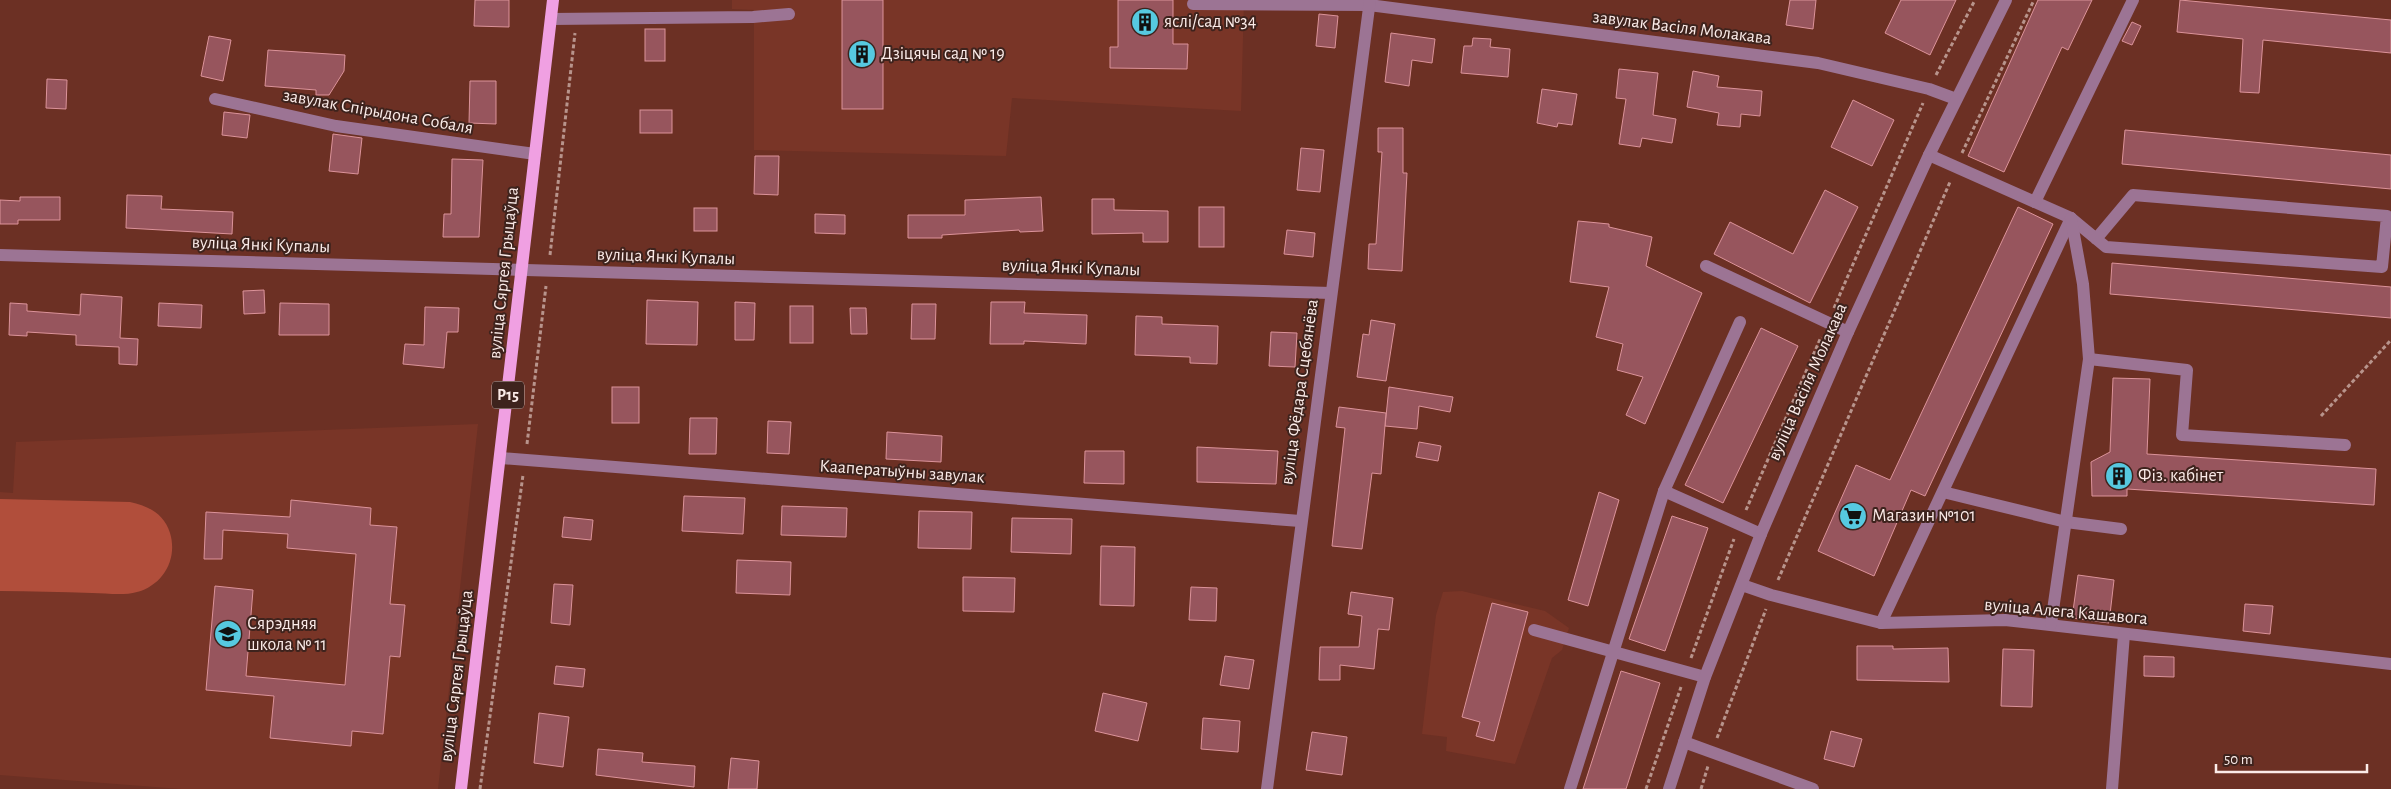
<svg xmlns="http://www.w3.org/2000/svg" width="2391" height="789" viewBox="0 0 2391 789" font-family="'Alegreya Sans',sans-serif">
  <rect width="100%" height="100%" fill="#6c3024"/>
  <!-- built -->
  <g fill="#793527">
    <path d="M732 0H1244L1241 111 1012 98 1006 156 754 150V10L732 9Z"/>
    <path d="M478 424 438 789H181L0 775V492L13 493 16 442Z"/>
    <path d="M1462 591 1545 611 1569 628 1562 650 1552 658 1515 764 1446 751 1447 737 1422 734 1436 615 1443 592Z"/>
  </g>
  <!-- green -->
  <path fill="#b14e3b" d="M0 499 130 502C149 506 164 514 170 533 178 559 163 585 137 592 123 596 106 593 92 593 61 592 31 591 0 591Z"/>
  <!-- building -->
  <g fill="#97555d" stroke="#dc939a">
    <path d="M475 0H509V27L474 26Z"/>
    <rect x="842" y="0" width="41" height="109"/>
    <path d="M1118 0H1173V44H1188L1187 69 1110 68V47H1118Z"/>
    <path d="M1790 0H1816L1813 29 1786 25Z"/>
    <path d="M1901 0H1956L1930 55 1885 33Z"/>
    <path d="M2038 0H2092L2068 50 2062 47 2004 172 1968 156Z"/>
    <path d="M2180 0 2391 20V53L2263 40 2259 93 2240 92 2243 39 2177 32Z"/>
    <path d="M1319 14 1338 16 1335 48 1316 46Z"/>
    <path d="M2132 22 2141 26 2132 45 2122 41Z"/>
    <rect x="645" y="29" width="20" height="32"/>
    <path d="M1391 33 1435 39 1432 63 1412 60 1409 86 1385 82Z"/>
    <path d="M209 36 231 40 223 81 201 76Z"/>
    <path d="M1473 38 1491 39 1490 47 1510 49 1508 77 1461 73 1464 46H1472Z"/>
    <path d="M268 50 345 55 344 71 329 95H316V90L265 86Z"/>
    <path d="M1619 69 1658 73 1653 115 1676 119 1672 143 1642 138 1640 147 1619 144 1626 99 1616 98Z"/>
    <path d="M1693 71 1719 76 1717 87 1762 91 1760 116 1741 114 1740 127 1717 125 1719 113 1687 107Z"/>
    <path d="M47 79 67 80 66 109 46 108Z"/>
    <path d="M470 81H496V124L469 123Z"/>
    <path d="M1542 89 1577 94 1572 125 1558 123 1557 127 1537 123Z"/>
    <path d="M1853 100 1894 120 1872 166 1831 147Z"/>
    <rect x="640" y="110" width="32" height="23"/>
    <path d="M224 112 250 115 247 138 222 135Z"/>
    <path d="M1378 128H1403V173H1407L1402 271 1368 269 1369 244H1376L1382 152H1378Z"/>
    <path d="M2125 130 2391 155V189L2122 164Z"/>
    <path d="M333 134 362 138 358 174 329 171Z"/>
    <path d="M1301 148 1324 150 1320 192 1297 190Z"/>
    <path d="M755 156H779L778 195 754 194Z"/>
    <path d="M452 159 483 160 479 237H443L444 214H451Z"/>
    <path d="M1825 190 1858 207 1810 303 1714 254 1730 222 1793 254Z"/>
    <path d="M127 195 162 196 161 209 233 212 232 234 126 228Z"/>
    <path d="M20 197H60V220H18V224H0V200L20 201Z"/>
    <path d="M1041 197 1043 231 1020 232 1019 230 942 235V238H908V215H965V200Z"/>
    <path d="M1092 199H1114V210L1168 211V242H1143V233L1092 234Z"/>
    <rect x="1199" y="207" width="25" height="40"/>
    <path d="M2018 207 2053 224 1925 496 1911 490 1874 576 1818 551 1856 465 1890 480Z"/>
    <rect x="694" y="208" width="23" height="23"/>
    <path d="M815 214 845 215V234L815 233Z"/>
    <path d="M1578 221 1609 224V227L1652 237 1646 266 1702 293 1645 424 1626 415 1643 377 1617 370 1623 344 1596 337 1609 287 1570 282Z"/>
    <path d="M1287 230 1315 233 1313 257 1284 254Z"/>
    <path d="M2112 263 2391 287V318L2110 294Z"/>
    <path d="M264 290 265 313 244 314 243 291Z"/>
    <path d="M81 294 122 297 120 338 138 339 137 365 119 364V347L76 345V335L27 332V336L9 335 10 303 27 304V311L80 315Z"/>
    <path d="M647 300 698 302 697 345 646 344Z"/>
    <path d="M735 302 755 303 754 340H735Z"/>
    <path d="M991 302H1025L1024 313 1087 315 1086 344 1024 341V344H990Z"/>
    <path d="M159 303 202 305 201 328 158 326Z"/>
    <path d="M280 303 329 304V335H279Z"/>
    <path d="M912 304H936L935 339H911Z"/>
    <rect x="790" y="306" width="23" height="37"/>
    <path d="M425 307 459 308 458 332H447L444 368 403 364 405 344 424 345Z"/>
    <path d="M850 308H866L867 334H851Z"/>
    <path d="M1136 316 1162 317V324L1218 326 1217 364 1190 363V357L1135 355Z"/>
    <path d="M1371 320 1395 324 1386 381 1357 377 1363 334 1369 335Z"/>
    <path d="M1761 328 1798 346 1723 503 1685 485Z"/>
    <path d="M1271 332 1297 333 1295 367 1269 366Z"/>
    <path d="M2113 378 2150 379 2147 454 2376 469 2374 505 2127 489V496H2092L2091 462 2110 452Z"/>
    <rect x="612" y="387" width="27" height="36"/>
    <path d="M1389 387 1453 397 1450 412 1419 406 1417 429 1385 426Z"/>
    <path d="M1339 407 1386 413 1381 474 1372 473 1362 549 1332 546 1345 428 1336 427Z"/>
    <path d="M690 418H717L716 454H689Z"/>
    <path d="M768 421 791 422 789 454 767 453Z"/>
    <path d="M887 432 942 436 941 462 886 459Z"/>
    <path d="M1419 442 1441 446 1438 461 1416 457Z"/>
    <path d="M1197 447 1278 451 1276 484 1197 482Z"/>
    <path d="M1085 451H1124V484L1084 483Z"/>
    <path d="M1599 492 1619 500 1588 606 1568 600Z"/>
    <path d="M684 496 745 498 743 534 682 531Z"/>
    <path d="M291 500 371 508 370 525 397 527 390 604 405 605 400 657 390 656 383 734 352 731 351 746 270 738 274 696 206 690 215 586 253 590 246 676 345 685 356 554 287 548 288 534 223 530 222 559H204L206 512 290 517Z"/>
    <path d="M782 506 847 508 846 537 781 535Z"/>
    <path d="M919 511 972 512 971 549 918 548Z"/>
    <path d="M1672 516 1708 528 1665 651 1629 639Z"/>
    <path d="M564 517 593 520 591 540 562 537Z"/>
    <path d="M1012 518 1072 519 1071 554 1011 552Z"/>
    <path d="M1101 546 1135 547 1134 606 1100 605Z"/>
    <path d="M737 560 791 562 790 595 736 593Z"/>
    <path d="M2078 575 2114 580 2109 623 2072 618Z"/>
    <path d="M963 577 1015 578 1014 612 963 611Z"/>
    <path d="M554 584 573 585 570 625 551 623Z"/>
    <path d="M1191 587 1217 588 1216 621 1189 620Z"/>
    <path d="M1351 592 1393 598 1389 630 1378 629 1374 669 1340 665V680H1319L1320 647H1359L1362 616 1348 614Z"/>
    <path d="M1492 603 1528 612 1494 741 1476 736 1480 722 1462 717Z"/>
    <path d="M2245 604 2273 606 2270 634 2243 631Z"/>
    <path d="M1857 646H1893V649L1948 648 1949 682 1857 680Z"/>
    <path d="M2003 649 2034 650 2032 707 2001 706Z"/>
    <path d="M1225 656 1254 660 1249 689 1220 685Z"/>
    <path d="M2144 656 2174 657V677L2144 676Z"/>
    <path d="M556 666 585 669 583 687 554 684Z"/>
    <path d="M1621 671 1660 683 1626 789H1583Z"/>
    <path d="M1103 693 1147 703 1138 741 1095 731Z"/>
    <path d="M539 713 569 717 563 767 534 763Z"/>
    <path d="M1203 718 1240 721 1238 752 1201 749Z"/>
    <path d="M1831 731 1862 739 1854 767 1824 759Z"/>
    <path d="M1312 732 1347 737 1342 775 1306 770Z"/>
    <path d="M598 749 643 753 642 762 695 766 694 787 596 775Z"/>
    <path d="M731 758 759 761 757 789H728Z"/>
  </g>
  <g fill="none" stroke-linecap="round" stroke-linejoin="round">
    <!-- path -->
    <g stroke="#b8948c" stroke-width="3" stroke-dasharray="4 2.5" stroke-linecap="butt">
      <path d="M1936 75 1975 0"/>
      <path d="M1962 153 2034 0"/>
      <path d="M550 255 575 33"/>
      <path d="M1834 308 1923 103"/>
      <path d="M2321 416 2391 340"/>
      <path d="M527 444 546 286"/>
      <path d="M1746 510 1821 337"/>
      <path d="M1778 580 1950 182"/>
      <path d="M1691 658 1734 539"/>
      <path d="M1717 738 1766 609"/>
      <path d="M480 789 523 475"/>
      <path d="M1646 789 1681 687"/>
      <path d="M1701 789 1708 766"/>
    </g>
    <!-- minor -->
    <g stroke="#9c7494" stroke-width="12">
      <path d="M1193 4 1369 5 1818 63 1929 89 1956 99"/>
      <path d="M551 19 753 17 789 14"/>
      <path d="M215 99 336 126 535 154"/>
      <path d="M1929 155 2071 218 2106 247 2382 267 2387 216 2133 195 2096 239"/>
      <path d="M2035 202 2133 0"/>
      <path d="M0 255 1331 293"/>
      <path d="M1706 266 1848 332"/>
      <path d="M2089 359 2187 370 2182 435 2345 445"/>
      <path d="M501 458 1300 521"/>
      <path d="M1664 491 1761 534"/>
      <path d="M1943 492 2066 522 2121 529"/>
      <path d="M1742 585 1771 595 1881 623 2005 620 2391 664"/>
      <path d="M1881 623 2071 218"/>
      <path d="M2051 624 2089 359 2083 284 2071 218"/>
      <path d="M1534 630 1705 677"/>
      <path d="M1684 742 1813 789"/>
      <path d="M1267 789 1370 0"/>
      <path d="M1570 789 1664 491 1740 322"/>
      <path d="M1669 789 1705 677 1761 534 1848 332 1929 155 2006 0"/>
      <path d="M2112 789 2124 634"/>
    </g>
    <!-- major -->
    <path stroke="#f0a0e2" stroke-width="12" d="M461 789 553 0"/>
  </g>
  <!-- icons -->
  <defs>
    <g id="building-disc" transform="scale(1.4375)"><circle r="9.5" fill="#56c9e0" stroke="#3e231d"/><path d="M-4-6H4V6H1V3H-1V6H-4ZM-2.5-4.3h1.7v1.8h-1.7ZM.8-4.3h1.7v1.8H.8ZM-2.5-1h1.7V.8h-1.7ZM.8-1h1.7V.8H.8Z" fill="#111"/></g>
    <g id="supermarket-disc" transform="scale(1.4375)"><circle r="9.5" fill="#56c9e0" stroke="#3e231d"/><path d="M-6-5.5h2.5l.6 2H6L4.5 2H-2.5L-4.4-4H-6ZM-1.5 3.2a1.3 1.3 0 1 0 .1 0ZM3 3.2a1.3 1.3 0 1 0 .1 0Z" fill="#111"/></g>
    <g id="school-disc" transform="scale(1.4375)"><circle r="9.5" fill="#56c9e0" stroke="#3e231d"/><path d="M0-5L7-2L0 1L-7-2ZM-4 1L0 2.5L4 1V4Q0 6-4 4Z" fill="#111"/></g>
  </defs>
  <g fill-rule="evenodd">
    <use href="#building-disc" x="1145" y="22"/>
    <use href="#building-disc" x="862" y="54"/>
    <use href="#building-disc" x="2119" y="476"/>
    <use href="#supermarket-disc" x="1853" y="516"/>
    <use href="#school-disc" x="228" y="634"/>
  </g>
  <g text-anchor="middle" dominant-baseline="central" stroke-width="4" stroke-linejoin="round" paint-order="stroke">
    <!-- shield labels -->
    <rect fill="#3e231d" stroke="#c2afab" stroke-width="1" x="492" y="381.5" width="32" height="27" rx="4"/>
    <g font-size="16" font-weight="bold" fill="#fbebe8">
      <text x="508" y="395">Р15</text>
    </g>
    <!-- poi labels -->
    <g font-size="18" fill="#fbebe8" stroke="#3e231d" text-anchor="start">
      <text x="1164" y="22">яслі/сад №34</text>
      <text x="881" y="54">Дзіцячы сад № 19</text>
      <text x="2138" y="476">Фіз. кабінет</text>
      <text x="1872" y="516">Магазин №101</text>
      <text x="247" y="624">Сярэдняя<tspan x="247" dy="21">школа № 11</tspan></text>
    </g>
    <!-- street labels -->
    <g font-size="18" fill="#fbebe8" stroke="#3e231d">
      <text transform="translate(1682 28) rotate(7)">завулак Васіля Молакава</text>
      <text transform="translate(378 112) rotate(10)">завулак Спірыдона Собаля</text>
      <text transform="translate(261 245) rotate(2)">вуліца Янкі Купалы</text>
      <text transform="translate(666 257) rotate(2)">вуліца Янкі Купалы</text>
      <text transform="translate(1071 268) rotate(2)">вуліца Янкі Купалы</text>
      <text transform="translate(504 273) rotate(-84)">вуліца Сяргея Грыцаўца</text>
      <text transform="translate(1808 382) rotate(-66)">вуліца Васіля Молакава</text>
      <text transform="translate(1300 392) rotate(-82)">вуліца Фёдара Сцебянёва</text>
      <text transform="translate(902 472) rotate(4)">Кааператыўны завулак</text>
      <text transform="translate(2066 612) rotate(5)">вуліца Алега Кашавога</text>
      <text transform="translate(457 676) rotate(-83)">вуліца Сяргея Грыцаўца</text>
    </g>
  </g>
  <!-- scale -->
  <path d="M2216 764v8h151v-8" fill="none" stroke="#fbebe8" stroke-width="2.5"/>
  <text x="2224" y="764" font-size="15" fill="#fbebe8" stroke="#3e231d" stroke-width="4" paint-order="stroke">50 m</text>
</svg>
